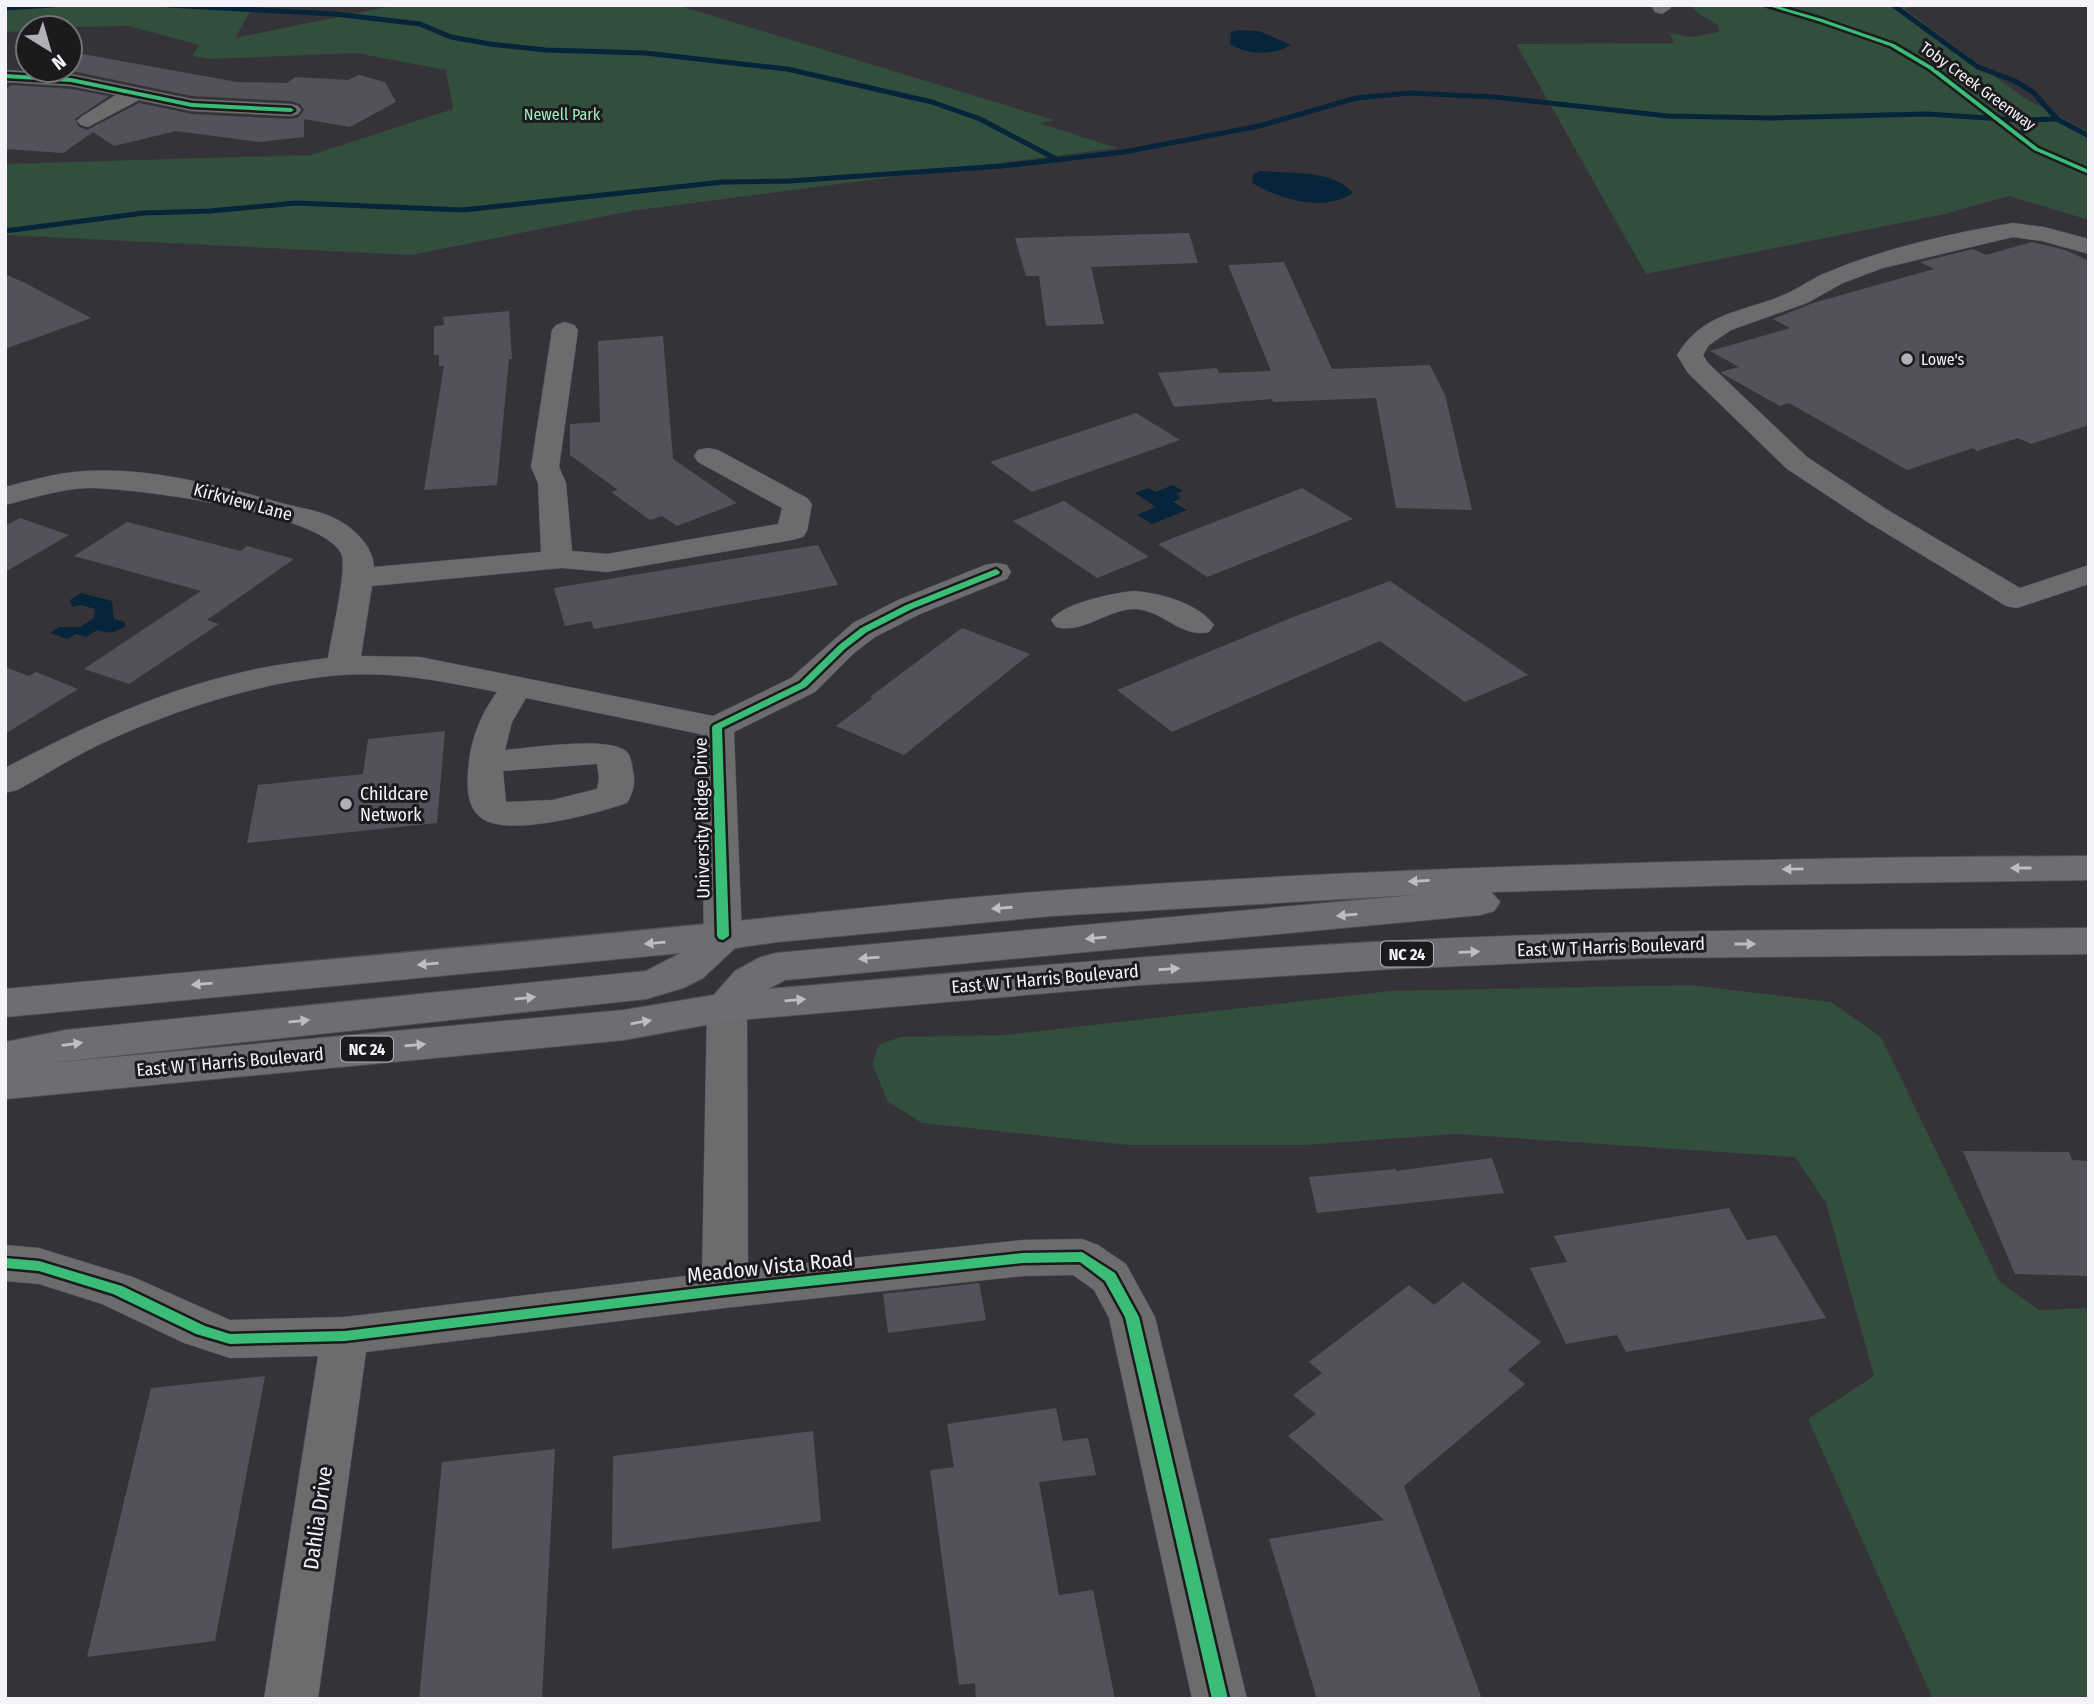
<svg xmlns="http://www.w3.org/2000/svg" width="2094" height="1704" viewBox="0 0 2094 1704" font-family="'Fira Sans Condensed',sans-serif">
  <rect width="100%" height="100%" fill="#353337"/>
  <!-- green -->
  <g fill="#324e3d">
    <path d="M5 5H254L235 38 396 5H677L1054 120 1039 123 1117 148 631 211 411 255 5 235V164L311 155 453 109 446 70 356 53 210 59 192 56 199 45 129 26 28 28V31L5 32Z"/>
    <path d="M1690 5H1918L1905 9 2024 98 2089 132V220L2009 196 1945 214 1646 274 1516 44 1675 43 1669 33 1692 37 1719 32V26L1699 14Z"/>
    <path d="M1691 985 1831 1002 1881 1037 1999 1281 2039 1310 2089 1308V1699H1933L1808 1419 1874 1376 1826 1203 1795 1157 1455 1134 1305 1145H1129L922 1123 888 1102 872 1064 879 1045 900 1037 1006 1035 1391 991Z"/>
  </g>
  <!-- water -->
  <g fill="#06243a">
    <path d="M1238 30 1259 31 1291 45C1272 56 1248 55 1230 44L1231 32Z"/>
    <path d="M1260 171C1289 174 1333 169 1353 193 1322 213 1281 199 1252 183L1253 175Z"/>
    <path d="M1173 485 1183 491 1176 494 1181 498 1173 502 1187 510 1152 524 1137 515 1156 507 1135 493 1148 488 1155 492Z"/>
    <path d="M81 593 112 601 114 619 125 622V627C114 633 109 634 97 630L86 637 76 634 67 639 50 633 60 627H80L94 618 95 609 81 605 72 607 70 600Z"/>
  </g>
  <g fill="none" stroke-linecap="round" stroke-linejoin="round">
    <!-- stream -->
    <g stroke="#06243a" stroke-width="5">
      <path d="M168 5 335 14 420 24 451 37 490 44 546 50 645 53 787 69 932 102 980 119 1058 160"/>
      <path d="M1893 5 1978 67 2015 81 2033 92 2057 119 2089 136"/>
      <path d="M5 8 53 5"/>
      <path d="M5 231 144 213 210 211 296 203 463 210 723 182 790 181 1002 166 1124 152 1259 126 1356 98 1410 93 1494 97 1668 116 1772 118 1927 114 2019 120 2057 119"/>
    </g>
  </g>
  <!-- building -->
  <g fill="#55515b">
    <path d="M71 52 237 82 287 83 295 77 348 80 359 75 385 82 396 102 350 127 304 119V137L259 142 176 131 114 146 93 132 63 153 5 149V89L12 85 71 89 109 96 75 119 79 127 87 130 139 103 192 114 291 119 299 117 304 110 300 104 291 101 192 96 72 71 48 70H70Z"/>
    <path d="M1189 233 1198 263 1091 267 1104 324 1046 326 1039 276H1026L1015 238Z"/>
    <path d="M2032 242 2065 250 2089 261V425L2031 444 2018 438 1977 451 1973 448 1907 470 1789 403 1780 406 1723 374 1721 372 1739 367 1710 351 1790 328 1773 319 1813 303 1934 269 1920 262 1973 249 1986 255Z"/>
    <path d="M1284 262 1332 369 1430 365 1445 395 1472 510 1396 508 1376 398 1273 402 1272 399 1174 407 1158 373 1217 368 1219 373 1271 371 1228 265Z"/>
    <path d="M5 274 25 283 91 318 5 349Z"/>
    <path d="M509 311 512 359H509L497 485 424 490 444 366H439V355H434V326L444 325 443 317Z"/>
    <path d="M663 336 673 459 737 503 677 526 662 516 650 520 611 492 618 490 570 455V424L600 422 598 341Z"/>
    <path d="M1136 413 1180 440 1032 492 990 462Z"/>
    <path d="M1302 488 1353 519 1207 577 1158 544Z"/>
    <path d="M1064 501 1149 557 1097 578 1013 521Z"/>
    <path d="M20 518 69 535 5 572V526Z"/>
    <path d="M127 522 241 551 247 546 294 559 207 620 219 624 129 684 84 669 201 591 74 556Z"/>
    <path d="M818 545 838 585 594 629 591 621 565 626 554 588Z"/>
    <path d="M1390 581 1528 675 1465 702 1380 641 1172 732 1117 690 1288 619Z"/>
    <path d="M962 628 1030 654 904 755 836 726 873 698 870 697Z"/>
    <path d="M5 667 29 676 36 672 78 689 5 734Z"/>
    <path d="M445 731 437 823 247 843 258 785 363 774 368 739Z"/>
    <path d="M1963 1151 2069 1152 2072 1160 2089 1161V1276L2015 1274Z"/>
    <path d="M1492 1158 1504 1193 1317 1213 1309 1177 1396 1169V1171Z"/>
    <path d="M1729 1208 1747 1240 1776 1235 1826 1318 1626 1352 1617 1335 1566 1344 1530 1268 1567 1262 1554 1236Z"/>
    <path d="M1463 1282 1541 1342 1508 1370 1525 1384 1404 1486 1482 1699H1317L1269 1539 1384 1520 1288 1436 1316 1414 1293 1395 1322 1373 1309 1362 1409 1285 1434 1305Z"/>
    <path d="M979 1283 986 1320 888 1333 883 1294Z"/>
    <path d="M265 1376 215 1641 87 1657 151 1388Z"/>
    <path d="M1056 1408 1063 1441 1088 1438 1096 1475 1039 1482 1059 1595 1093 1590 1115 1699H976L975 1683 959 1685 930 1470 954 1467 947 1424Z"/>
    <path d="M813 1431 821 1521 612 1549 613 1456Z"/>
    <path d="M555 1449 542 1699H419L442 1462Z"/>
  </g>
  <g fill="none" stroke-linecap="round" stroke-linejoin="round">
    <!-- minor casing -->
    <g stroke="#514f52" stroke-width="1">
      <g id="minor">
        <path d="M1651 5H1669L1671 8 1662 14 1655 12Z"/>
        <path d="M5 70 71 74 192 99 291 104 298 106 301 110 298 114 291 116 192 111 139 100 88 127 81 125 77 121 81 117 116 95 71 86 5 82Z"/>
        <path d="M2013 223 2044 227 2089 239V254L2042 241 2013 237 1883 268 1843 283 1807 303 1731 330 1709 345 1703 355 1708 363 1807 457 1886 509 2020 588 2089 565V584L2017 608 2006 606 1866 521 1787 469 1688 373 1677 355C1705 309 1746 313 1790 292 1803 286 1814 277 1828 272 1882 249 1955 232 2013 223Z"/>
        <path d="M565 322 574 325 578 330 559 467 566 483 572 551 607 554 778 524 782 508 698 462 694 456 698 450 708 448 718 450 807 498 812 504 807 531 803 537 792 540 607 572 562 568 372 586 361 656 420 657 713 716 791 678 853 623 898 600 985 565 996 563 1007 565 1011 572 1007 579 920 614 875 637 853 654 815 692 734 732 742 936 737 945 723 949 709 945 704 936 700 734 526 698 512 722 505 750C531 748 606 736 626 751 631 755 632 765 633 771 636 783 633 793 627 803 597 813 506 839 480 817 467 806 467 787 468 772 470 741 479 717 497 692 446 682 395 671 343 675 267 680 176 709 107 741 76 755 47 774 17 790L5 793V768C81 728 159 691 243 672 271 665 300 662 328 658 331 637 348 568 341 553 319 512 135 488 88 488 60 489 33 498 5 505V487C31 480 57 473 84 471 152 467 220 486 285 504 301 508 321 511 336 519 354 528 373 546 374 567L541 552 538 483 531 467 552 330 556 325ZM597 764 599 778 597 789 552 800 506 802 503 771Z"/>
        <path d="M1134 591C1160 593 1198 603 1214 625L1209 632C1181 639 1162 609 1134 609 1106 610 1083 634 1056 627L1051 620C1063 603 1113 593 1134 591Z"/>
        <path d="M727 993 741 997 747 1007 748 1269 1023 1240 1082 1239 1098 1245 1126 1264 1155 1317 1247 1699H1192L1109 1318 1094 1290 1073 1275 1023 1276 725 1308 366 1352 318 1699H264L318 1356 230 1358 184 1343 102 1304 39 1284 5 1281V1245L39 1248 133 1277 230 1320 345 1317 702 1274 707 1007 713 997Z"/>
      </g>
    </g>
    <!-- major casing -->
    <g stroke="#514f52" stroke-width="2">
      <path id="major" d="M2089 856V880L1741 885 1491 892 1500 902 1494 911 1480 915 785 980 768 989C976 971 1183 952 1391 941 1623 929 1856 930 2089 928V954L1639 958 1392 969 1141 985 727 1021 624 1040 5 1099V1042L66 1030 646 971 681 953 5 1017V989C242 967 479 947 716 923 828 912 938 899 1050 891 1396 866 1742 858 2089 856ZM1414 895 776 953 761 957 735 971 714 995 624 1010 49 1063 646 999 683 988 703 978 735 948 777 942 1051 916Z"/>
    </g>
    <!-- minor -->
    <use href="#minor" fill="#6c6b6e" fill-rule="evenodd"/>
    <!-- major -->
    <use href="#major" fill="#6e6d73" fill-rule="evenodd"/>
    <!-- cycleway casing -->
    <g stroke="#1b1a1d" stroke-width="5">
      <g id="cycleway">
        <path d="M1765 5H1774L1822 19 1894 44 1933 67 2038 148 2089 170V174L2034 150 1929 69 1890 46 1818 21Z"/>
        <path d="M5 74 71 78 192 103 291 108 294 110 291 112 192 107 71 82 5 78Z"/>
        <path d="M996 569 1000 572 999 574 912 609 867 632 845 649 806 687 722 728 729 936 723 940 719 939 717 936 712 727 714 725 800 683 839 645 861 628 906 605Z"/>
        <path d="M1082 1252 1115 1273 1139 1317 1228 1699H1212L1125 1317 1105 1281 1080 1262 1023 1263 725 1295 345 1341 230 1344 196 1334 113 1294 39 1271 5 1268V1258L39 1261 122 1286 205 1326 230 1334 345 1331 725 1285 1023 1253Z"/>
      </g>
    </g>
    <!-- cycleway -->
    <use href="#cycleway" fill="#3abd76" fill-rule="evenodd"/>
  </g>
  <!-- one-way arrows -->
  <defs><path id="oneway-solid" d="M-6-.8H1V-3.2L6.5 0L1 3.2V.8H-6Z" transform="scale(1.75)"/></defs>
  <g fill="#bfbdc2">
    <use href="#oneway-solid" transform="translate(2021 868) rotate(180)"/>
    <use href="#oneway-solid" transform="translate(1793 869) rotate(179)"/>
    <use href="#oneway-solid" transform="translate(1419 881) rotate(177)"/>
    <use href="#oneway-solid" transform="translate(1002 908) rotate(176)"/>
    <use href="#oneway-solid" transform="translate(1347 915) rotate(175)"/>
    <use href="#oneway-solid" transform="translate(1096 938) rotate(175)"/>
    <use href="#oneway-solid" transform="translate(655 943) rotate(175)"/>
    <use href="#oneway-solid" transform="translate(1745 944)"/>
    <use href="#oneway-solid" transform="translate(1469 952) rotate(-2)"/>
    <use href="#oneway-solid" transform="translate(869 958) rotate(175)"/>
    <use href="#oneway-solid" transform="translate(428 964) rotate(175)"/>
    <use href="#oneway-solid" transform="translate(1169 969) rotate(-4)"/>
    <use href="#oneway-solid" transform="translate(202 984) rotate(175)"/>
    <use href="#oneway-solid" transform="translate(525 998) rotate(-6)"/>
    <use href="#oneway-solid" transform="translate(795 1000) rotate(-5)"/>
    <use href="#oneway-solid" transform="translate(299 1021) rotate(-6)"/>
    <use href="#oneway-solid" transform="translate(641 1022) rotate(-10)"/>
    <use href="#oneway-solid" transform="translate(72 1044) rotate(-7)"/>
    <use href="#oneway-solid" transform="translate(415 1045) rotate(-5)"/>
  </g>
  <!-- markers -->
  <g fill="#b2b0b4" stroke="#1b1a1d" stroke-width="2.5">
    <circle cx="1907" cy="359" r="7"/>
    <circle cx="346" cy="804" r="7"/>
  </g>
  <g text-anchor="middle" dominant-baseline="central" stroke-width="6" stroke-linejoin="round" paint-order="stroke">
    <!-- far-street labels -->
    <g font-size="16" fill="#f5f3f7" stroke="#1b1a1d">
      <text transform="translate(1978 86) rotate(36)">Toby Creek Greenway</text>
    </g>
    <!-- far-park labels -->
    <g font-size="16" fill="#9feebb" stroke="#1b1a1d">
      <text x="562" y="114">Newell Park</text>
    </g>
    <!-- far-poi labels -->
    <g font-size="16" fill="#f5f3f7" stroke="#1b1a1d" text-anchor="start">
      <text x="1921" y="359">Lowe's</text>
    </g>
    <!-- shield labels -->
    <g fill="#1b1a1d" stroke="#b4b2b6" stroke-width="2">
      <rect x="1381" y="941.5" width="52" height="25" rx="5"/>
      <rect x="341" y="1036.5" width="52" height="25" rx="5"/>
    </g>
    <g font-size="16" font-weight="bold" fill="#f5f3f7">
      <text x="1407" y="954">NC 24</text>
      <text x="367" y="1049">NC 24</text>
    </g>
    <!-- street labels -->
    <g font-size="18" fill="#f5f3f7" stroke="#1b1a1d">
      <text transform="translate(243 502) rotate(15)">Kirkview Lane</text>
      <text transform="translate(702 818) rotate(-91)">University Ridge Drive</text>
      <text transform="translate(1611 947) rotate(-2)">East W T Harris Boulevard</text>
      <text transform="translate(1045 979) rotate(-5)">East W T Harris Boulevard</text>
      <text transform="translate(230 1062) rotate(-5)">East W T Harris Boulevard</text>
    </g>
    <!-- poi labels -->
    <g font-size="18" fill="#f5f3f7" stroke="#1b1a1d" text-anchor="start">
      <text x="360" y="794">Childcare<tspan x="360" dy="21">Network</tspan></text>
    </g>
    <!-- near-street labels -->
    <g font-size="21" fill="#f5f3f7" stroke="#1b1a1d">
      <text transform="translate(770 1267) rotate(-6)">Meadow Vista Road</text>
      <text transform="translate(318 1518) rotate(-82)">Dahlia Drive</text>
    </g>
  </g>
  <!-- border -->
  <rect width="2094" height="1704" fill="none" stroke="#f5f3f7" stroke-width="14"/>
  <!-- north arrow -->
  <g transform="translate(49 49) rotate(143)"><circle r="33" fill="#1b1a1d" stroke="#727174" stroke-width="2"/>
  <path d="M0-5L12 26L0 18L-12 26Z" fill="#b2b0b4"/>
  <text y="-10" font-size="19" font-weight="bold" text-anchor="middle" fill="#f5f3f7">N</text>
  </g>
</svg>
